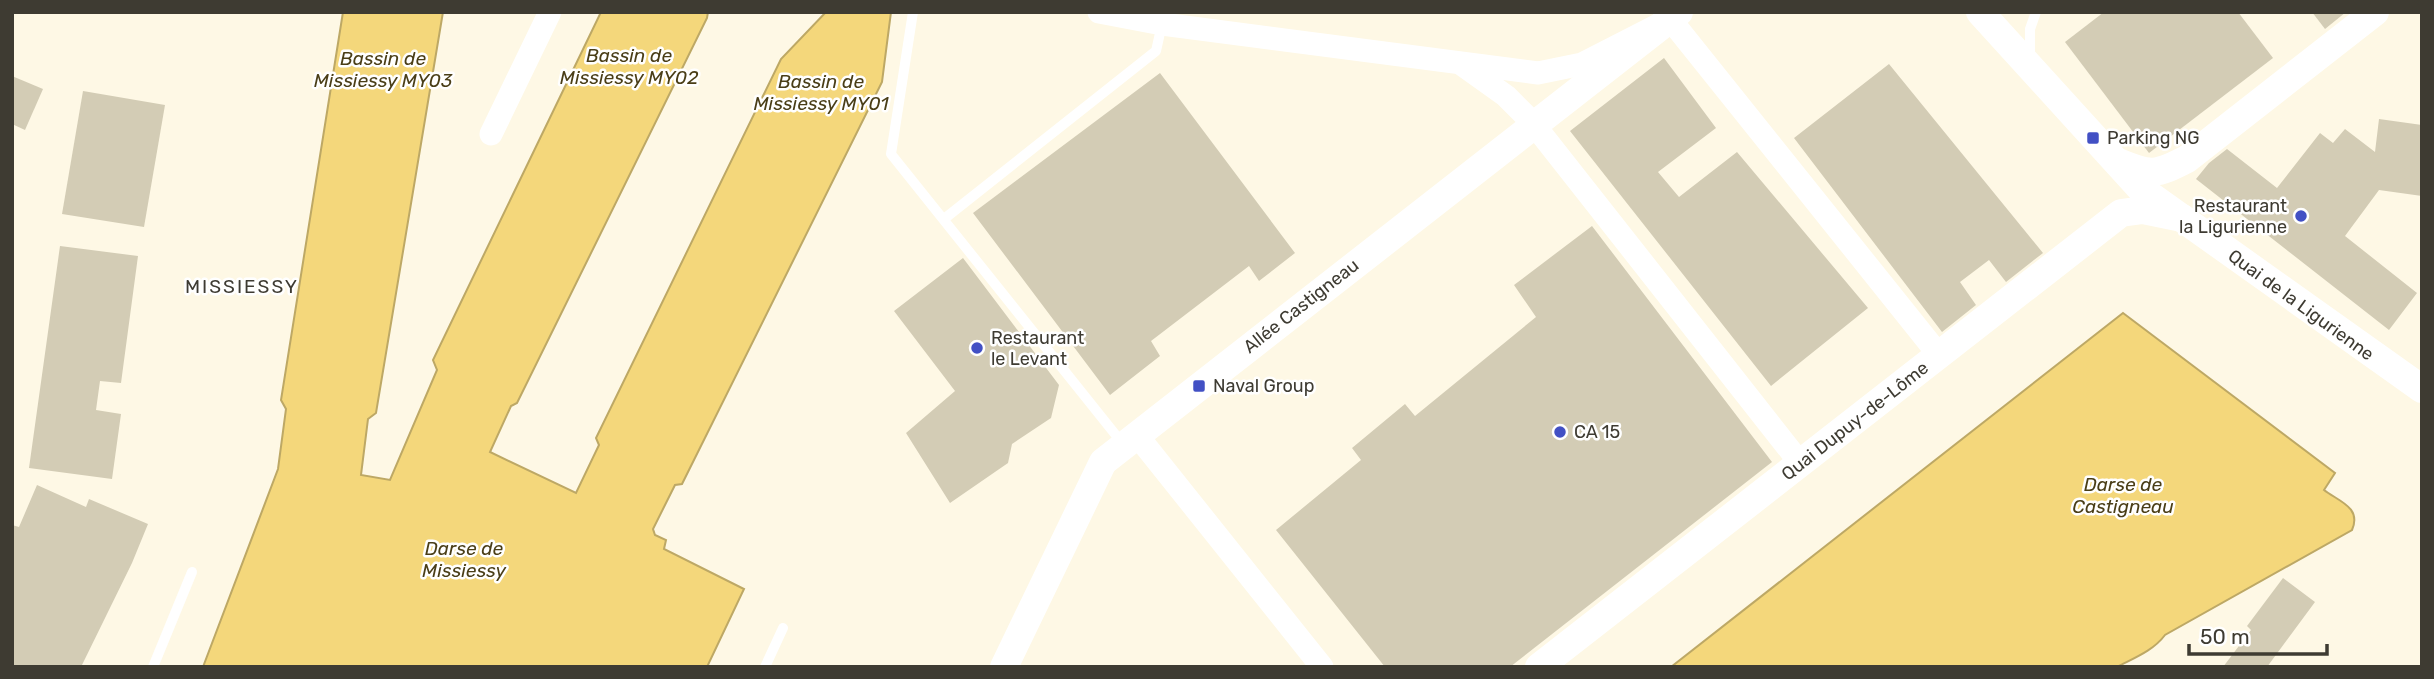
<svg xmlns="http://www.w3.org/2000/svg" width="2434" height="679" viewBox="0 0 2434 679" font-family="Rubik,sans-serif">
  <rect width="100%" height="100%" fill="#fef8e5"/>
  <!-- water -->
  <g fill="#f4d77b" stroke="#bda865" stroke-width="2">
    <path d="M343 12H443L376 413 368 419 361 475 390 480 437 370 433 360 601 12H708L707 18 517 403 511 406 490 452 576 493 599 445 596 438 781 59 826 12H891L882 82 682 484 675 485 653 529 655 535 666 540 664 549 744 589 707 667H203L278 469 286 409 281 400Z"/>
    <path d="M2123 313 2335 473 2324 490C2338 501 2362 507 2352 530L2165 635C2153 651 2134 658 2117 667H1671Z"/>
  </g>
  <!-- building -->
  <g fill="#d3ccb5">
    <path d="M2104 12H2238L2273 58 2149 153 2065 42Z"/>
    <path d="M2312 12H2346L2325 29Z"/>
    <path d="M1664 58 1716 128 1658 172 1679 197 1737 152 1868 308 1771 386 1570 131Z"/>
    <path d="M1889 64 2043 253 2006 282 1989 260 1960 282 1976 305 1942 332 1794 138Z"/>
    <path d="M1160 73 1295 253 1259 281 1249 266 1151 341 1160 356 1110 395 973 213Z"/>
    <path d="M12 76 43 89 25 130 12 124Z"/>
    <path d="M83 91 165 105 144 227 62 214Z"/>
    <path d="M2379 119 2422 125V196L2379 190 2345 236 2417 293 2389 330 2196 179 2209 163 2227 149 2277 188 2320 133 2333 143 2345 129 2375 152Z"/>
    <path d="M1592 226 1772 462 1510 667H1385L1276 530 1361 460 1352 448 1405 404 1415 416 1536 317 1514 285Z"/>
    <path d="M60 246 138 256 121 383 100 381 96 410 121 414 112 479 29 468Z"/>
    <path d="M963 258 1059 385 1051 418 1012 444 1008 463 950 503 906 433 955 391 894 311Z"/>
    <path d="M37 485 86 507 89 499 148 524 132 563 81 667H12V525L19 527Z"/>
    <path d="M2283 578 2315 602 2267 667H2223L2251 630 2247 626Z"/>
  </g>
  <g fill="none" stroke-linecap="round" stroke-linejoin="round">
    <!-- service -->
    <g stroke="#fff" stroke-width="10">
      <path d="M913 12 891 154 1123 444"/>
      <path d="M2030 61V29L2036 12"/>
      <path d="M944 219 1156 51 1162 24"/>
      <path d="M153 667 192 572"/>
      <path d="M765 667 783 628"/>
    </g>
    <!-- minor -->
    <g stroke="#fff" stroke-width="23">
      <path d="M1099 12 1162 24 1538 73 1582 64 1670 19 1939 355"/>
      <path d="M1464 66 1506 96 1532 122 1801 464"/>
      <path d="M491 134 550 12"/>
      <path d="M1136 434 1322 667"/>
    </g>
    <!-- tertiary -->
    <g stroke="#fff" stroke-width="28">
      <path d="M1980 12 2141 189 2422 389"/>
      <path d="M2118 162C2151 176 2156 175 2187 159L2375 12"/>
      <path d="M1004 667 1103 462 1679 12"/>
      <path d="M1539 667 2121 213 2143 210 2182 218"/>
    </g>
  </g>
  <!-- markers -->
  <g fill="#4250c4" stroke="#fff" stroke-width="2.5">
    <rect x="2086" y="131" width="14" height="14" rx="3.5"/>
    <circle cx="2301" cy="216" r="7"/>
    <circle cx="977" cy="348" r="7"/>
    <rect x="1192" y="379" width="14" height="14" rx="3.5"/>
    <circle cx="1560" cy="432" r="7"/>
  </g>
  <g text-anchor="middle" dominant-baseline="central" stroke-width="5" stroke-linejoin="round" paint-order="stroke">
    <!-- poi labels -->
    <g font-size="18" fill="#3e3b32" stroke="#fff" text-anchor="start">
      <text x="2107" y="138">Parking NG</text>
      <text x="2287" y="206" text-anchor="end">Restaurant<tspan x="2287" dy="21">la Ligurienne</tspan></text>
      <text x="991" y="338">Restaurant<tspan x="991" dy="21">le Levant</tspan></text>
      <text x="1213" y="386">Naval Group</text>
      <text x="1574" y="432">CA 15</text>
    </g>
    <!-- street labels -->
    <g font-size="18" fill="#3e3b32" stroke="#fff">
      <text transform="translate(2301 305) rotate(36)">Quai de la Ligurienne</text>
      <text transform="translate(1301 306) rotate(-38)">Allée Castigneau</text>
      <text transform="translate(1855 421) rotate(-38)">Quai Dupuy-de-Lôme</text>
    </g>
    <!-- water labels -->
    <g font-size="19" font-style="italic" fill="#4a3e17" stroke="#fff">
      <text x="629" y="55">Bassin de<tspan x="629" dy="22">Missiessy MY02</tspan></text>
      <text x="383" y="58">Bassin de<tspan x="383" dy="22">Missiessy MY03</tspan></text>
      <text x="821" y="81">Bassin de<tspan x="821" dy="22">Missiessy MY01</tspan></text>
      <text x="2123" y="484">Darse de<tspan x="2123" dy="22">Castigneau</tspan></text>
      <text x="464" y="548">Darse de<tspan x="464" dy="22">Missiessy</tspan></text>
    </g>
    <!-- neighbourhood labels -->
    <g font-size="19" letter-spacing="2" fill="#3e3b32" stroke="#fff">
      <text x="242" y="286">MISSIESSY</text>
    </g>
  </g>
  <!-- border -->
  <rect width="2434" height="679" fill="none" stroke="#3e3b32" stroke-width="28"/>
  <!-- scale -->
  <path d="M2189 644v10h138v-10" fill="none" stroke="#3e3b32" stroke-width="3.5"/>
  <text x="2200" y="644" font-size="21" fill="#3e3b32" stroke="#ffffff" stroke-width="5" paint-order="stroke">50 m</text>
</svg>
